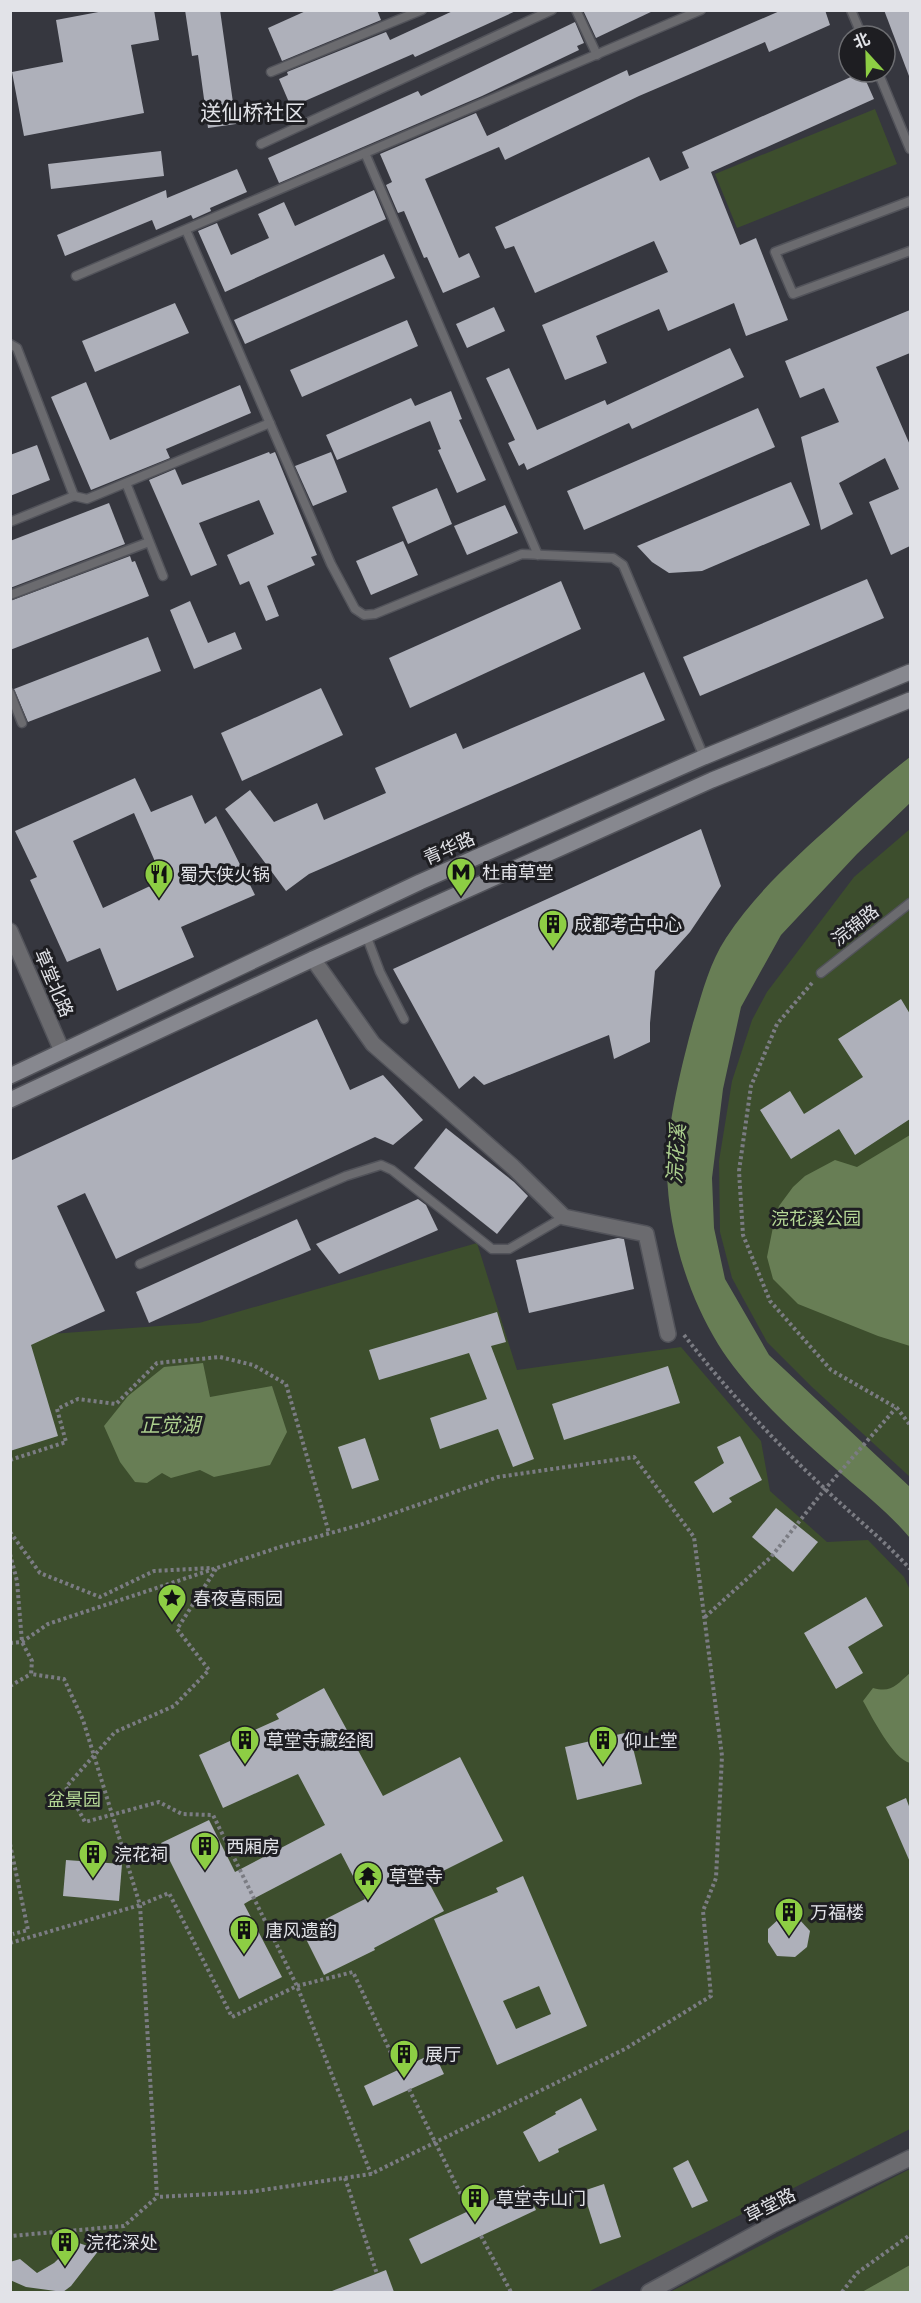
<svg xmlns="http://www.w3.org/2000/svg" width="921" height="2303" viewBox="0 0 921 2303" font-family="'Space Grotesk','Noto Sans SC',sans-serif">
  <rect width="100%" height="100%" fill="#36373f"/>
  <!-- green -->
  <g fill="#3d4e2d">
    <path d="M875 109 897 164 737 228 715 174Z"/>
    <path d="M910 829V1477L812 1387 767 1342 732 1278 720 1232 719 1161 732 1081 752 1020 767 992 854 877Z"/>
    <path d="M477 1243 517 1370 681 1347 761 1441 770 1491 827 1542 868 1540 904 1577 910 1590V2129L588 2292H11V1354L51 1334 199 1323Z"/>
    <path d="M910 2169V2292H670Z"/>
  </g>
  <!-- water -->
  <g fill="#687e55">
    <path d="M910 757V803L857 854 781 935 741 1007 723 1089 712 1178 714 1228 725 1279 769 1355 910 1487V1538C891 1515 867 1496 844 1476 802 1440 747 1391 718 1344 687 1293 668 1230 667 1170 666 1128 682 1064 693 1023 702 994 709 964 726 938 756 892 797 856 837 820 861 798 885 776 910 757Z"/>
    <path d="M910 1135V1346L878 1336 798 1304 773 1279 767 1257 774 1222 779 1206 793 1187 805 1176 835 1160 857 1167Z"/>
    <path d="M203 1363 210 1397 272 1386 287 1432 270 1465 214 1477 200 1470 171 1478 162 1473 147 1483 135 1482 120 1462 104 1426 128 1396 164 1367Z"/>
    <path d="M910 1673V1763C893 1759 872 1717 863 1701L873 1688C892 1693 896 1685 910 1673Z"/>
    <path d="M910 2265V2292H862Z"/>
  </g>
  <!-- building -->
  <g fill="#aeb0ba" fill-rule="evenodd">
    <path d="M109 10H154L159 40 131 45 144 113 24 136 12 72 63 62 56 20Z"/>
    <path d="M185 10H220L236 124 208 128 198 55 192 56Z"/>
    <path d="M308 10H377L381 20 282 61 268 28Z"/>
    <path d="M455 10H518L415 57 413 54 291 107 279 79 288 75 287 72 386 32 390 40Z"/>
    <path d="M583 10H655L596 38Z"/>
    <path d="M782 10H825L830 25 769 52 765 42 639 96 505 160 499 147 425 179 459 258 469 253 480 277 443 293 427 257 424 258 404 211 398 213 386 185 392 182 380 154 476 113 487 136 627 70 629 76Z"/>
    <path d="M884 10H910V76H909Z"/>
    <path d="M575 22 584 43 577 46 579 50 482 96 279 183 268 158 418 91 421 96Z"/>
    <path d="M862 72 874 99 711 172 740 245 756 238 788 320 746 336 734 303 668 331 659 309 596 336 607 363 565 380 542 325 668 272 654 241 535 293 514 246 505 249 495 227 649 157 660 181 689 168 682 152Z"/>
    <path d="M161 151 164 176 51 189 48 164Z"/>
    <path d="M237 169 247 192 210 208 211 211 193 219 191 215 156 230 152 220 65 256 57 235 166 190 167 198Z"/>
    <path d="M374 190 386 219 225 292 198 231 217 223 231 255 269 238 258 214 284 202 295 226Z"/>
    <path d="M384 254 395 278 245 344 234 320Z"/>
    <path d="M175 303 189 333 95 372 82 341Z"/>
    <path d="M494 307 505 331 467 348 456 324Z"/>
    <path d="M910 310V353L876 367 910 445V546L891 555 869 502 899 489 885 458 839 483 853 514 821 530 801 437 839 422 824 388 800 398 785 361Z"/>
    <path d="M407 320 418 346 302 397 290 370Z"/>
    <path d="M730 348 744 377 632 429 629 423 527 470 524 463 519 466 508 443 515 440 486 378 509 368 537 430 605 400 607 405Z"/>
    <path d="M86 382 110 440 240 385 251 413 166 449 170 458 91 490 51 397Z"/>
    <path d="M451 391 462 419 459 420 486 480 457 493 438 450 441 449 430 421 337 460 326 435 411 398 415 406Z"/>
    <path d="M758 408 775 447 584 530 567 491Z"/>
    <path d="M37 445 50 480 10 496V455Z"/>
    <path d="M269 452 270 454 275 452 317 555 311 557 315 565 267 586 279 616 266 621 249 581 240 585 227 555 274 534 259 500 199 523 217 565 191 576 149 480 175 469 182 485Z"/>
    <path d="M331 452 347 492 313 506 295 466Z"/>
    <path d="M791 482 810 525 702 571 669 573 652 562 637 546Z"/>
    <path d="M437 488 452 524 408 544 392 507Z"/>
    <path d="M109 503 125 544 10 588V541Z"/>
    <path d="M505 505 518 533 467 555 454 526Z"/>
    <path d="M403 541 418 575 371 595 356 561Z"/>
    <path d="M130 556 132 562 135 561 149 596 10 650V601Z"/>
    <path d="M867 579 884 618 700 696 683 657Z"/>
    <path d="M561 581 581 629 410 708 389 658Z"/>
    <path d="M190 601 208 643 235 632 242 649 194 669 170 610Z"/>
    <path d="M148 637 161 671 28 722 14 689Z"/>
    <path d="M644 672 665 720 309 874 286 891 225 809 250 790 274 822 317 803 324 820 386 793 375 768 456 733 463 749Z"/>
    <path d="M321 688 343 735 242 781 221 733Z"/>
    <path d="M135 778 151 812 192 795 205 824 216 816 255 895 181 927 194 957 117 991 100 948 67 962 30 880 37 877 15 831ZM134 813 163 880 103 908 73 841Z"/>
    <path d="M701 829 721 886 690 932 655 971 650 1023V1042L614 1059 609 1035 484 1085 474 1076 459 1089 393 969Z"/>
    <path d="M901 999 910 1014V1119L855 1155 839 1129 791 1159 760 1110 790 1091 804 1114 863 1077 838 1039Z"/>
    <path d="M317 1019 350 1090 383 1075 423 1120 393 1145 375 1137 116 1259 85 1193 57 1206 105 1311 31 1345 58 1436 10 1451V1161Z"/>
    <path d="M446 1128 514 1182 528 1196 497 1234 414 1168Z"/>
    <path d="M418 1199 426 1205 438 1230 339 1274 316 1244Z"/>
    <path d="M297 1219 311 1250 149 1323 136 1292Z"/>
    <path d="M618 1238 624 1239 634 1289 529 1313 516 1260Z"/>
    <path d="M497 1312 506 1342 491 1346 534 1459 513 1467 498 1429 440 1449 430 1418 487 1399 469 1353 379 1380 369 1350Z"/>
    <path d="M668 1366 680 1403 564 1440 552 1404Z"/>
    <path d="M740 1436 762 1480 729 1498 732 1502 713 1513 694 1482 724 1463 717 1447Z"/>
    <path d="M365 1438 379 1480 352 1489 338 1447Z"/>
    <path d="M776 1508 818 1542 793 1572 752 1537Z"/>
    <path d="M866 1597 883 1626 848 1647 863 1673 836 1689 804 1633Z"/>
    <path d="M324 1688 383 1796 460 1757 503 1841 427 1879 444 1911 374 1948 375 1950 324 1975 302 1931 365 1899 341 1853 249 1901 244 1904 282 1977 239 1999 161 1843 209 1820 235 1872 325 1825 298 1774 223 1808 199 1755 279 1719 276 1714Z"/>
    <path d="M629 1732 642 1784 577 1800 565 1747Z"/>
    <path d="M906 1798 910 1809V1862L886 1807Z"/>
    <path d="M66 1860 122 1864 119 1901 63 1896Z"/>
    <path d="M523 1876 587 2026 497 2065 434 1919 498 1892 496 1888ZM539 1986 551 2014 516 2029 503 2001Z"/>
    <path d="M781 1917 798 1918 810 1931 807 1947 795 1957 777 1956 768 1942V1929Z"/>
    <path d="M434 2053 444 2074 373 2106 364 2086Z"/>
    <path d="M581 2098 597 2130 558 2149 559 2152 539 2162 523 2132 556 2114 555 2112Z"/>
    <path d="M688 2160 708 2201 692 2208 673 2168Z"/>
    <path d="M604 2184 621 2237 600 2244 583 2191Z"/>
    <path d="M524 2185 536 2210 421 2264 409 2239Z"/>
    <path d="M76 2242 99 2250 71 2286 63 2292 26 2287 10 2280V2262L20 2259 37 2273 54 2263Z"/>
    <path d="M386 2270 394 2292H332V2291Z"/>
  </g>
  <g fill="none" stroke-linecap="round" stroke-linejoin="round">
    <!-- lane casing -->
    <g stroke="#52535a" stroke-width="11">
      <g id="lane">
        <path d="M576 10 597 55"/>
        <path d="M851 10 862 36"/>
        <path d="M271 72 422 10"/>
        <path d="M878 72 910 149"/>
        <path d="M261 144 552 10"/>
        <path d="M365 153 538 555"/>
        <path d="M910 201 775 252 793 294 910 251"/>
        <path d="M186 230 331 564 355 609 364 615 375 614 522 554 613 558 623 565 704 757"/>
        <path d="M76 276 701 10"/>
        <path d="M10 344 17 348 74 496"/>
        <path d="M126 483 163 576"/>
        <path d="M10 522 74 496 87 499 270 423"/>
        <path d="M10 595 149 542"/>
        <path d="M10 693 22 723"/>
        <path d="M366 935 380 972 404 1019"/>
        <path d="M821 973 910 903"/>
        <path d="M140 1264 346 1176 381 1165 392 1170 492 1249H509L564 1217"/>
      </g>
    </g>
    <!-- street casing -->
    <g stroke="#52535a" stroke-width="18">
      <g id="street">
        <path d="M10 931 62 1051"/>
        <path d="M313 959 373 1044 513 1167 564 1217 646 1234 668 1334"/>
        <path d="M649 2292 772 2225 910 2158"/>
      </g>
    </g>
    <!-- secondary casing -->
    <g stroke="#52535a" stroke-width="18">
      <g id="secondary">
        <path d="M10 1076 420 882 704 757 910 672"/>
        <path d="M10 1100 313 959 712 780 910 700"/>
      </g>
    </g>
    <!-- path -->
    <g stroke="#7b7c83" stroke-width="4" stroke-dasharray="3 3" stroke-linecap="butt">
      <path d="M812 983 777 1024 751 1086 739 1171 743 1235 770 1301 831 1370 897 1408 910 1425"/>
      <path d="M684 1335C726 1389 773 1440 823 1487 852 1515 883 1539 910 1569"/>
      <path d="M10 1460 66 1442 57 1409 78 1399 116 1404 157 1363 220 1357 253 1365 286 1384 329 1533"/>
      <path d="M10 1532 40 1573 100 1597 154 1571 210 1568"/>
      <path d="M10 1554 17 1581 22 1642 32 1661 31 1674 64 1679 83 1720 140 1905 157 2197 124 2226 10 2236"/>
      <path d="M216 1569 177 1629 209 1670 174 1706 115 1732 66 1787 85 1822 159 1802 182 1814 213 1815 297 1986 371 2174"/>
      <path d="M705 1617 771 1557 825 1489 896 1408"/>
      <path d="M10 1643 22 1642 48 1624 283 1546 360 1525 498 1477 634 1457 694 1537 722 1756 716 1878 703 1911 711 1996 625 2049 371 2174 249 2192 157 2197"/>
      <path d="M10 1686 31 1674"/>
      <path d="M10 1844 28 1930 13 1934"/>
      <path d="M10 1943 140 1905 169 1893 232 2017 297 1986 353 1972 399 2070"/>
      <path d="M409 2089 469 2211"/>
      <path d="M345 2178 377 2274"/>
      <path d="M481 2236 511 2292"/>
      <path d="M842 2292 857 2273 910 2235"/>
    </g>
    <!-- lane -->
    <use href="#lane" stroke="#6b6b6f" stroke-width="8"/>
    <!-- street -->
    <use href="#street" stroke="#6b6b6f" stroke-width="15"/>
    <!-- secondary -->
    <use href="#secondary" stroke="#87888f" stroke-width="15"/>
  </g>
  <!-- icons -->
  <defs>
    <g id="metro-pin" transform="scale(1.5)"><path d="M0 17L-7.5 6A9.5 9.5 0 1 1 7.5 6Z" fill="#8dce44" stroke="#1e1e22"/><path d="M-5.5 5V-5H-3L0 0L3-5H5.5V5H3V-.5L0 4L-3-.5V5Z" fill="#111"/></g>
    <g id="restaurant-pin" transform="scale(1.5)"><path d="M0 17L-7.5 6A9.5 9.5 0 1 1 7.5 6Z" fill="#8dce44" stroke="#1e1e22"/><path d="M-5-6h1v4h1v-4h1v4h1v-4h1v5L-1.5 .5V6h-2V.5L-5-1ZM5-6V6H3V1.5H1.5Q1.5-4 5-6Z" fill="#111"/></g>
    <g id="building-pin" transform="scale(1.5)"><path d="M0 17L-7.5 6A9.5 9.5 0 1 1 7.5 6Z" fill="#8dce44" stroke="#1e1e22"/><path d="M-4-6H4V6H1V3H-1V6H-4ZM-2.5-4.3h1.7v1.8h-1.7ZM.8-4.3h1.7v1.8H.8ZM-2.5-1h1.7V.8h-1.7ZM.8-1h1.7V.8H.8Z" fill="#111"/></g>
    <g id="sight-pin" transform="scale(1.5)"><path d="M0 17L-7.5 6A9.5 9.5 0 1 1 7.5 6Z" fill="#8dce44" stroke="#1e1e22"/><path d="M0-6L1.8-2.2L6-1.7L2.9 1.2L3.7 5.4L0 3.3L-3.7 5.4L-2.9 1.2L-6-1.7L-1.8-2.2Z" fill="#111"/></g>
    <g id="temple-pin" transform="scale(1.5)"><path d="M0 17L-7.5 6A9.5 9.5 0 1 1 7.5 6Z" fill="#8dce44" stroke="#1e1e22"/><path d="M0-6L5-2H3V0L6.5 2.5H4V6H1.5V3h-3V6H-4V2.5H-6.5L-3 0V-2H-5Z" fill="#111"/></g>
  </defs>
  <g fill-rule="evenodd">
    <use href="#metro-pin" x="461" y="872"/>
    <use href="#restaurant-pin" x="159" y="874"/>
    <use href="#building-pin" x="553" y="924"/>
    <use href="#sight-pin" x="172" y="1598"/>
    <use href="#building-pin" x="245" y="1740"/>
    <use href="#building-pin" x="603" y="1740"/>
    <use href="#building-pin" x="205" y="1846"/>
    <use href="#building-pin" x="93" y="1854"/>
    <use href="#temple-pin" x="368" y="1876"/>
    <use href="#building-pin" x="789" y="1912"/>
    <use href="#building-pin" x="244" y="1930"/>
    <use href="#building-pin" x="404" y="2054"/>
    <use href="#building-pin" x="475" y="2198"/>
    <use href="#building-pin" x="65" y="2242"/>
  </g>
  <g text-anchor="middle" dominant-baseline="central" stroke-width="6" stroke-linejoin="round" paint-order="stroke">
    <!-- street labels -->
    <g font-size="18" fill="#e2e3e8" stroke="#1e1e22">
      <text transform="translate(449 848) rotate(-24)">青华路</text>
      <text transform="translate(855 925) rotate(-38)">浣锦路</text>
      <text transform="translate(54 983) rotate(67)">草堂北路</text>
      <text transform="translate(770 2205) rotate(-27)">草堂路</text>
    </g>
    <!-- poi labels -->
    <g font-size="18" fill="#e2e3e8" stroke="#1e1e22" text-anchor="start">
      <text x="482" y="872">杜甫草堂</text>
      <text x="180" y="874">蜀大侠火锅</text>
      <text x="574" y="924">成都考古中心</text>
      <text x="193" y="1598">春夜喜雨园</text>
      <text x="266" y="1740">草堂寺藏经阁</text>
      <text x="624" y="1740">仰止堂</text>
      <text x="226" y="1846">西厢房</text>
      <text x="114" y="1854">浣花祠</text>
      <text x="389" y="1876">草堂寺</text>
      <text x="810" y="1912">万福楼</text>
      <text x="265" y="1930">唐风遗韵</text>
      <text x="425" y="2054">展厅</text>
      <text x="496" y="2198">草堂寺山门</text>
      <text x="86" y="2242">浣花深处</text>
    </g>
    <!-- park labels -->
    <g font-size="18" fill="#b5d896" stroke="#1e1e22">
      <text x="816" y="1218">浣花溪公园</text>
      <text x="74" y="1799">盆景园</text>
    </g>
    <!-- water labels -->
    <g font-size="20" font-style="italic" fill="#accf8e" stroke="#1e1e22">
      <text transform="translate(676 1154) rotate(-86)">浣花溪</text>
      <text x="170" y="1425">正觉湖</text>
    </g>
    <!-- quarter labels -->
    <g font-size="21" fill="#e2e3e8" stroke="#1e1e22">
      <text x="253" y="112">送仙桥社区</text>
    </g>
  </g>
  <!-- border -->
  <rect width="921" height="2303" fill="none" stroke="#e2e3e8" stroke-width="24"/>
  <!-- north arrow -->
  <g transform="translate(867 54) rotate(338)"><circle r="28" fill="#1e1e22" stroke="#6c6d71" stroke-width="1.5"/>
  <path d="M0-4.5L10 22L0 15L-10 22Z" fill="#8dce44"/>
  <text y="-9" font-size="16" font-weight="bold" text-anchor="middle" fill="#e2e3e8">北</text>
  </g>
</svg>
